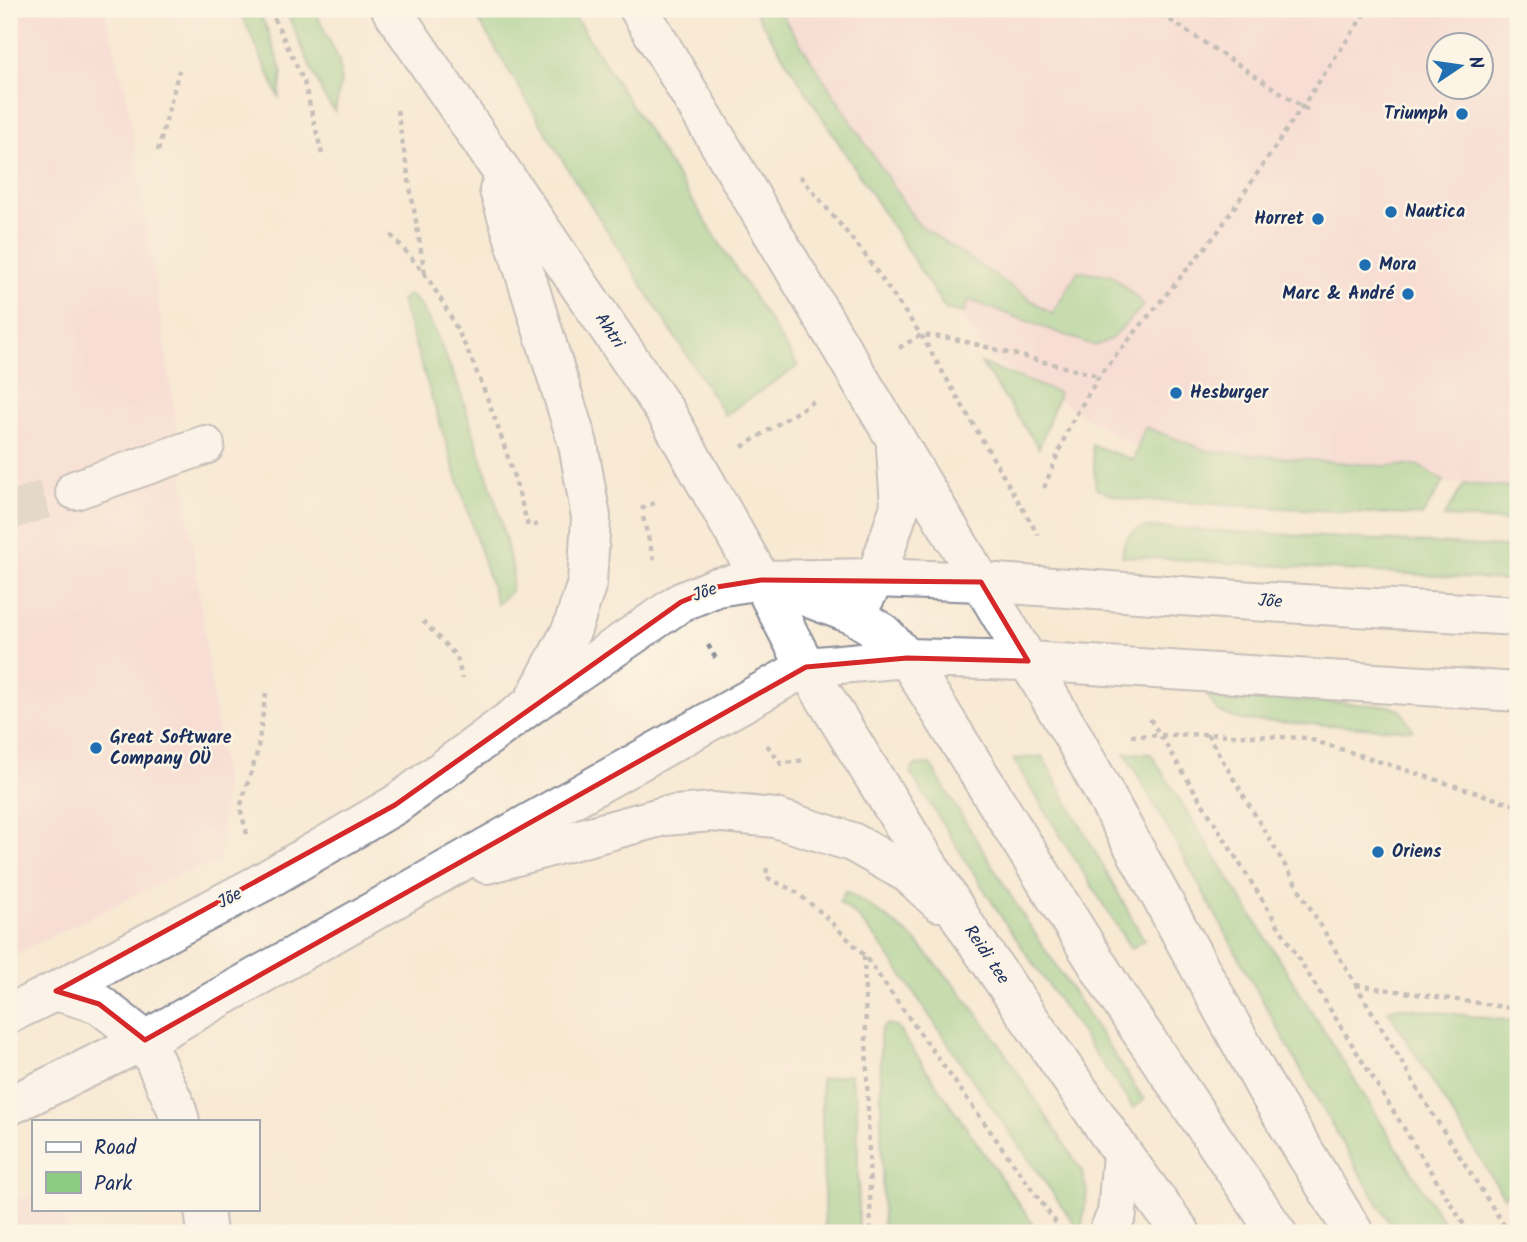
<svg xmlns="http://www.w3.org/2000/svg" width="1527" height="1242" viewBox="0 0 1527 1242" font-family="Kalam,sans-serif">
  <rect width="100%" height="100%" fill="#fcf5e5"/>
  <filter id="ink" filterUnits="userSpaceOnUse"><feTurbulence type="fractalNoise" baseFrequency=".0143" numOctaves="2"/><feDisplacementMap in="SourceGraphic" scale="14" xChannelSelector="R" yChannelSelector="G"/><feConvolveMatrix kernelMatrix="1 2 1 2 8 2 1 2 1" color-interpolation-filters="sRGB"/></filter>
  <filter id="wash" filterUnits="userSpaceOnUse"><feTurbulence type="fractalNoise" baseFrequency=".00686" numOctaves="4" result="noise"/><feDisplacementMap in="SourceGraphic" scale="28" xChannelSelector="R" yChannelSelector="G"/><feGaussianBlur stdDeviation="1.57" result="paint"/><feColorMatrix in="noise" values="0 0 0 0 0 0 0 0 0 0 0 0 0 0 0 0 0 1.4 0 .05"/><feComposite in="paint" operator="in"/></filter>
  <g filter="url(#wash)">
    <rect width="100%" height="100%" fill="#f8e9d3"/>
    <!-- built -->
    <g fill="#f7cfd4" fill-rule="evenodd">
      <path d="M9 9H104L127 97 173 400 225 788 220 861 177 875 9 957Z"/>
      <path d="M765 9H1518V487L1168 467 989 357ZM1440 46H1482V88H1440Z"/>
      <path d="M33 1192V1209H59L71 1233H9V1204Z"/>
    </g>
    <!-- green -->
    <g fill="#8ccc82" stroke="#547e70" stroke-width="2">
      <path d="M239 9H257L267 29 282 72 279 97Z"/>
      <path d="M285 9H314L316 13 339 60 341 79 335 112 324 97Z"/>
      <path d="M472 9H570L798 366 725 415 569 171Z"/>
      <path d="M753 9H778L917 223 1052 314 1078 271 1112 275 1144 305 1111 339 1095 346 969 300 964 313 945 309Z"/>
      <path d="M409 295 419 303 435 331 459 388 498 509 513 571 511 591 497 604 401 300Z"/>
      <path d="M981 363 1059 393 1039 448Z"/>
      <path d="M1145 427 1208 451 1383 466 1417 465 1444 481 1422 516 1126 499 1096 489 1092 445 1133 460Z"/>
      <path d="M1464 484 1518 487V522L1444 517Z"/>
      <path d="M1149 527 1518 548V581L1122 556C1123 537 1130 530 1149 527Z"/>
      <path d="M1207 695 1390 706 1401 710 1413 730 1239 720 1217 711Z"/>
      <path d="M1125 753 1151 754 1450 1233H1396C1300 1077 1217 912 1125 753Z"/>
      <path d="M1042 756 1144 940 1131 949 1013 759Z"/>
      <path d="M930 764 1022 914 1144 1100 1133 1108 1004 921 910 772 915 765Z"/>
      <path d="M846 891 879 912 913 938 959 990 994 1036 1082 1171 1087 1192 1081 1233 977 1086 883 947 860 919 839 902Z"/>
      <path d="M1399 1007 1512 1021 1518 1026C1518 1057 1526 1181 1504 1197L1388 1010Z"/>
      <path d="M888 1024 897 1027 1039 1233H883L880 1035 882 1028Z"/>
      <path d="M850 1074 857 1104 859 1233H825L821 1079Z"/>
    </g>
  </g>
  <g filter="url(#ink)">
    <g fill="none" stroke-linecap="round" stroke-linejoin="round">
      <!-- minor-tunnel -->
      <path stroke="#ccc4bc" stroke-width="38" stroke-dasharray="38 19" stroke-linecap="butt" d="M9 511 75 490"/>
      <!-- minor casing -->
      <g stroke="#8a8c98" stroke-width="42">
        <g id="minor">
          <path d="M75 490 205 445"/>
          <path d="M981 582 1267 602 1518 616"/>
          <path d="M1028 661 1518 692"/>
          <path d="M56 991 99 1004 145 1040 176 1107 180 1121"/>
          <path d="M204 1209 207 1233"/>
          <path d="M1108 1233 1117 1214 1122 1153"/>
        </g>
      </g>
      <!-- major casing -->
      <g stroke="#8a8c98" stroke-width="42">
        <g id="major">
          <path d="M391 9 667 414 761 580 806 667 969 931 1122 1153 1181 1233"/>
          <path d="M639 9 1074 738 1265 1087 1354 1233"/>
          <path d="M499 190 578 444 591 517 587 583 572 629 534 700"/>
          <path d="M780 587 854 615 883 633 907 658 1119 999 1277 1233"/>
          <path d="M864 599 876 578 900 506 896 449"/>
          <path d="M487 864 664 816 712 812 775 818 852 842 909 874 939 902"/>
          <path d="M9 1014 56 991 261 883 395 805 532 704 681 602 717 587 761 580 876 578 981 582"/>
          <path d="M9 1106 145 1040 806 667 907 658 1028 661"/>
        </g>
      </g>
      <!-- path -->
      <g stroke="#8a8c98" stroke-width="4.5" stroke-dasharray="5 5" stroke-linecap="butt">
        <path d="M270 9 304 82 322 154"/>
        <path d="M1153 9 1312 113"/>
        <path d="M397 110 425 274"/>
        <path d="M158 151 179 70"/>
        <path d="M800 176 863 252 921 335 1038 535"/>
        <path d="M391 235C402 248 416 262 426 276 474 346 506 445 528 526L542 524"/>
        <path d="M899 348 921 335 951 338 1099 376"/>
        <path d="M742 447 814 401"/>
        <path d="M1044 488 1069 427 1099 376 1217 233 1368 9"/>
        <path d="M641 509 658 501"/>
        <path d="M643 517 654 560"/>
        <path d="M423 621 457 657 462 679"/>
        <path d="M708 645 718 662"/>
        <path d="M1150 719 1469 1233"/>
        <path d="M1207 734 1432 1113 1509 1233"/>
        <path d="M1131 736 1207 734 1306 738 1518 806"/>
        <path d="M767 745 781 764 804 760"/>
        <path d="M247 834 240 808 257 753 266 693"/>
        <path d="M767 868 766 877 796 892 822 913 864 955 1059 1227"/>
        <path d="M864 956 871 1233"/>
        <path d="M1356 985 1518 1009"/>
        <path d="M1514 1233 1518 1203"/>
      </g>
      <!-- minor -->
      <use href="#minor" stroke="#fff" stroke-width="38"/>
      <!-- major -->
      <use href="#major" stroke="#fff" stroke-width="38"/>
    </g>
  </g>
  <!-- marked area -->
  <path d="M0 0H1527V1242H0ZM761 580 981 582 1028 661 907 658 806 667 145 1040 99 1004 56 991 395 805 681 602 717 587Z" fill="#f8e9d3" fill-opacity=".55" fill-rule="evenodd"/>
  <path fill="none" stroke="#d62828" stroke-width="5" stroke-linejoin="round" d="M761 580 981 582 1028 661 907 658 806 667 145 1040 99 1004 56 991 395 805 681 602 717 587Z"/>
  <!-- markers -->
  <g fill="#1f6fb2" stroke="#fcf5e5" stroke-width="2.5">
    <circle cx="1462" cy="114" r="7"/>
    <circle cx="1391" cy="212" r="7"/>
    <circle cx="1318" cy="219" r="7"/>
    <circle cx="1365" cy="265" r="7"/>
    <circle cx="1408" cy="294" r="7"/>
    <circle cx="1176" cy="393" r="7"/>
    <circle cx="96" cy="748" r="7"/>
    <circle cx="1378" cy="852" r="7"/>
  </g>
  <g text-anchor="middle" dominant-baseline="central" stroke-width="5" stroke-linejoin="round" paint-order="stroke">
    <!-- poi labels -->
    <g font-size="18" font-weight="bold" fill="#1b2f5e" stroke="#fcf5e5" text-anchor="start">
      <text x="1448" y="114" text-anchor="end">Triumph</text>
      <text x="1405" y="212">Nautica</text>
      <text x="1304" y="219" text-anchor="end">Horret</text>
      <text x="1379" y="265">Mora</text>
      <text x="1394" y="294" text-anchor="end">Marc &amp; André</text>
      <text x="1190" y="393">Hesburger</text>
      <text x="110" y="738">Great Software<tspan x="110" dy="21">Company OÜ</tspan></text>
      <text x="1392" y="852">Oriens</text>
    </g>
    <!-- street labels -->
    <g font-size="18" fill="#1b2f5e" stroke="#fcf5e5">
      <text transform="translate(609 331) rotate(56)">Ahtri</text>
      <text transform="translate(705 593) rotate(-20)">Jõe</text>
      <text transform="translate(1270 602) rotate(4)">Jõe</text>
      <text transform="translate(230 899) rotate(-28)">Jõe</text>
      <text transform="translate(986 955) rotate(56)">Reidi tee</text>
    </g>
  </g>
  <!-- margin -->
  <rect width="1527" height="1242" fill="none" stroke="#fcf5e5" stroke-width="35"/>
  <!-- legend -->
  <rect x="32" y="1120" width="228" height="91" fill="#fcf5e5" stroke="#a2a6af" stroke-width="2"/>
  <rect x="46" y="1142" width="35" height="10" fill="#ffffff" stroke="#a2a6af" stroke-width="2"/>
  <text x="94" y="1154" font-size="21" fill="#1b2f5e">Road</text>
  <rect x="46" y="1172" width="35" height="21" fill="#8ccc82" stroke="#a2a6af" stroke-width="2"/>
  <text x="94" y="1190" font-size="21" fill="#1b2f5e">Park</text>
  <!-- north arrow -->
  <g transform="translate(1460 66) rotate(77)"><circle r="33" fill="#fcf5e5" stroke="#a2a6af" stroke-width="2"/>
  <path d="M0-5L12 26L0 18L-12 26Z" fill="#1f6fb2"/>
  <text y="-10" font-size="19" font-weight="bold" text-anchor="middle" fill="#1b2f5e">N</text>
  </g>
</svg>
